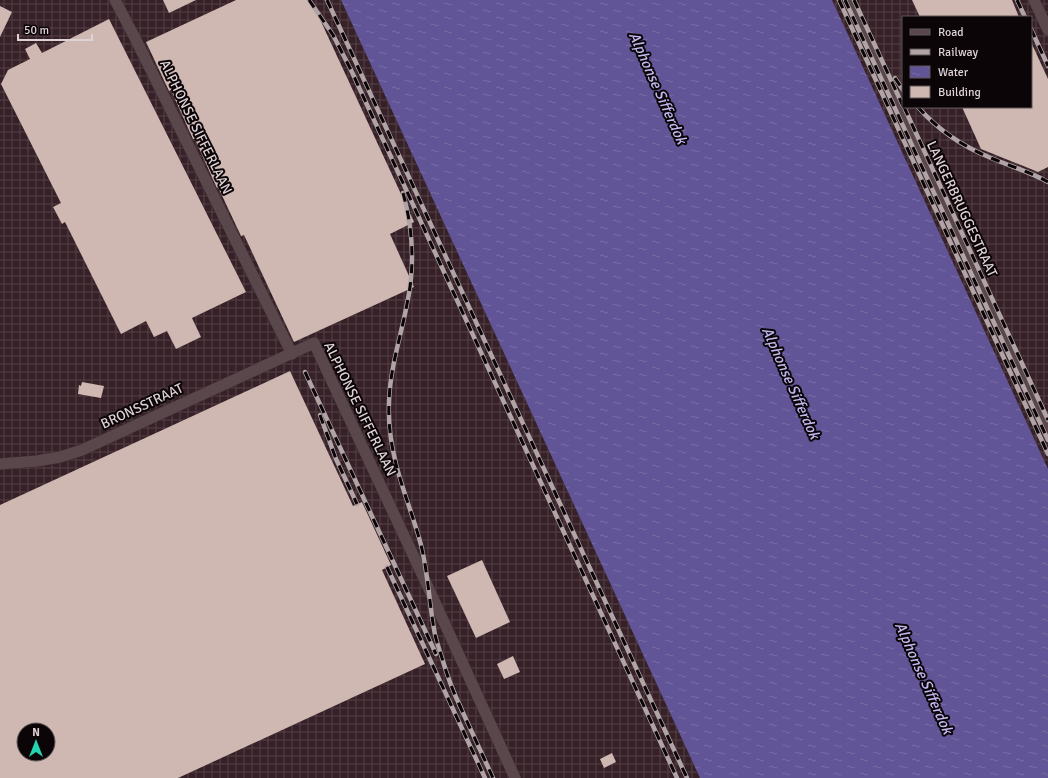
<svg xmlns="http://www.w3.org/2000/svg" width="1048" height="778" viewBox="0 0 1048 778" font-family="Signika,sans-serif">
  <defs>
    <pattern id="industrial-grid" width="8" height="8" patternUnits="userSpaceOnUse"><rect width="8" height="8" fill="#372128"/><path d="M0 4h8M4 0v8" fill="none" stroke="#544046"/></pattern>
    <pattern id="water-ripples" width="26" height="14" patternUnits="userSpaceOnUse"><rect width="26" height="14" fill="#625597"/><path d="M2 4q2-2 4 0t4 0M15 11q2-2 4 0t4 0" fill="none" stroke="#786da5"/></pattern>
  </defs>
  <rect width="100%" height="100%" fill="#28171c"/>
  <!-- industrial -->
  <g fill="url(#industrial-grid)" fill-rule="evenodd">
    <path d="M0 0H341L700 778H0ZM24 730H48V754H24Z"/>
    <path d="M832 0H1048V469L841 21ZM903 17H1031V107H903Z"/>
  </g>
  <!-- water -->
  <path fill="url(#water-ripples)" d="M341 0H832L1048 469V778H700Z"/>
  <!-- building -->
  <g fill="#cfb8b2" fill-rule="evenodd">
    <path d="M163 0H196L169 13Z"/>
    <path d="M236 0H311L414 222 390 234 414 287 294 342 244 235 241 236 218 187 217 188 216 186 195 139H193L171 90 169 91 146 42Z"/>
    <path d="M912 0H1012L1019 17H920Z"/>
    <path d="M0 6 12 12 0 37Z"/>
    <path d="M109 19 246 292 192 318 201 337 176 349 167 331 154 337 146 321 121 334 65 222 62 224 53 207 61 203 1 84 8 70 30 59 25 49 36 43 42 53Z"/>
    <path d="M1031 42 1048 79V167L1038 172 981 149 962 107H1031Z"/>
    <path d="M290 371 353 506 362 502 391 565 382 570 425 664 178 778H0V505ZM24 730H48V754H24Z"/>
    <path d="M82 382 104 386 101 398 78 394 79 385 81 386Z"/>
    <path d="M482 560 510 622 476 638 447 576Z"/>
    <path d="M513 656 520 672 504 679 497 664Z"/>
    <path d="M612 753 616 762 604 768 600 759Z"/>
  </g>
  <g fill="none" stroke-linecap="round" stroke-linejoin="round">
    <!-- minor casing -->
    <g stroke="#3d3134" stroke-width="12">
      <g id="minor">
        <path d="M115 0 135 38 292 354"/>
        <path d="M849 0 1048 430"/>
        <path d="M1034 0 1048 30"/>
        <path d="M0 464 37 461 60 457 82 450 314 343 428 587 515 778"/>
      </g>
    </g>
    <!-- minor -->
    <use href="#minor" stroke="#5a474c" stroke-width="11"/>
    <!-- rail casing -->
    <g stroke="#b1a4a7" stroke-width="4.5">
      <g id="rail">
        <path d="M309 0 333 35 351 70 677 778"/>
        <path d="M327 0 687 778"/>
        <path d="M839 0 1048 454"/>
        <path d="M845 0 1048 440"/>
        <path d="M854 0 903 106"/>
        <path d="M1017 0 1025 17"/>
        <path d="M1031 29 1048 66"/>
        <path d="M895 78 903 90"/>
        <path d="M904 107 1048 420"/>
        <path d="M918 107C937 129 964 147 991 158 1010 166 1030 172 1048 182"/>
        <path d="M403 193C413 229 415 267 407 304 401 336 390 368 389 402 388 423 391 444 396 464 403 492 414 518 421 545 428 573 429 601 434 629 435 638 439 648 442 658 447 675 453 692 461 708"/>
        <path d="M305 372 436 654"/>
        <path d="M320 415 336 459 357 504"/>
        <path d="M387 567 485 778"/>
        <path d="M459 704 493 778"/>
      </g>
    </g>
    <!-- rail -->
    <use href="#rail" stroke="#0b0507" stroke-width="3" stroke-dasharray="9" stroke-linecap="butt"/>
  </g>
  <g text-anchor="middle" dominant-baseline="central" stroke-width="4" stroke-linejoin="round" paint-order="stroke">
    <!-- street labels -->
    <g font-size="14" fill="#ded2d5" stroke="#0b0507">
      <text transform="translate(196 127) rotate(64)">ALPHONSE SIFFERLAAN</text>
      <text transform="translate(962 209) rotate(65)">LANGERBRUGGESTRAAT</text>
      <text transform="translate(142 406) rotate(-25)">BRONSSTRAAT</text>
      <text transform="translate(360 409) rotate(64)">ALPHONSE SIFFERLAAN</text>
    </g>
    <!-- water labels -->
    <g font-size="15" font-style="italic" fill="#c2b9f2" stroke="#0b0507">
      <text transform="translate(658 88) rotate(66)">Alphonse Sifferdok</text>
      <text transform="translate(791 383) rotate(66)">Alphonse Sifferdok</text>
      <text transform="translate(924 678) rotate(66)">Alphonse Sifferdok</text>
    </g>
  </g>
  <!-- legend -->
  <rect x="902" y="16" width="130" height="92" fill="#0b0507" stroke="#5f5759"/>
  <rect x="910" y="29" width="20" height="6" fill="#5a474c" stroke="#5f5759"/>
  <text x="938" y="36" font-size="12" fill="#ded2d5">Road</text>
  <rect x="910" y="49" width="20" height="6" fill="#b1a4a7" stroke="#5f5759"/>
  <text x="938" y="56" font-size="12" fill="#ded2d5">Railway</text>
  <rect x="910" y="66" width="20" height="12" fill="url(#water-ripples)" stroke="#5f5759"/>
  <text x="938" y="76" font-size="12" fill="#ded2d5">Water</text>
  <rect x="910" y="86" width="20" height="12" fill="#cfb8b2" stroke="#5f5759"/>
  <text x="938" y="96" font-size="12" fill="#ded2d5">Building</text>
  <!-- north arrow -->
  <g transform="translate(36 742)"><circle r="19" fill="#0b0507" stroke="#5f5759"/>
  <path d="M0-3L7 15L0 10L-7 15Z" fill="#23d5af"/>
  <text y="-6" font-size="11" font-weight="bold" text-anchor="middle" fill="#ded2d5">N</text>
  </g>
  <!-- scale -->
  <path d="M18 34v6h74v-6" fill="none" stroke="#ded2d5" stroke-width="2"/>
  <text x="24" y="34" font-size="12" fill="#ded2d5" stroke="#0b0507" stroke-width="3" paint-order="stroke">50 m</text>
</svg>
